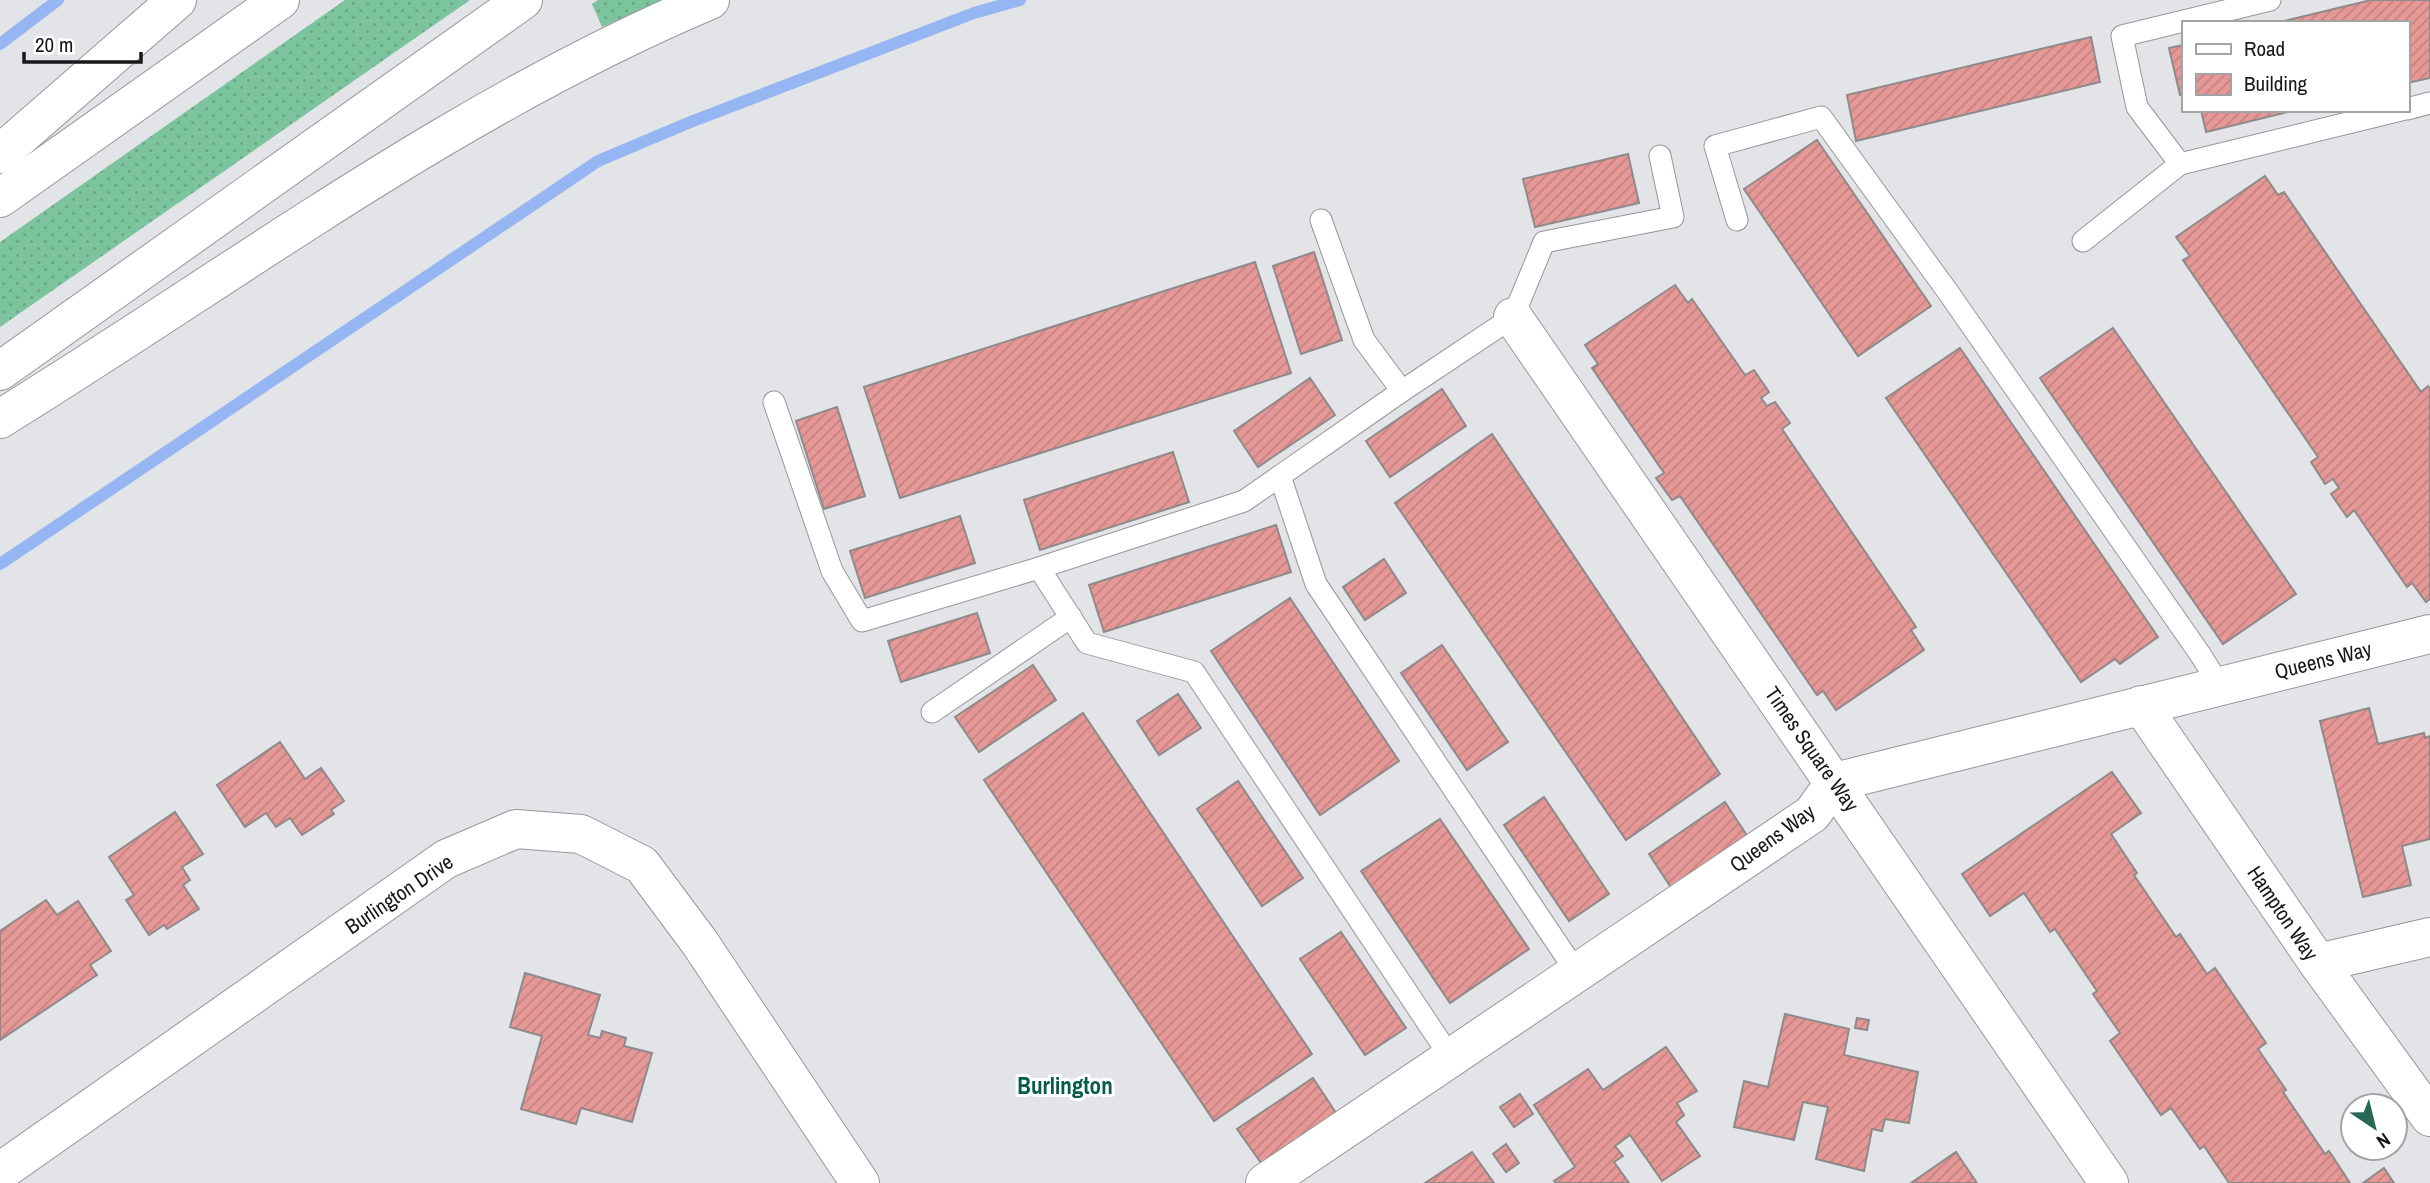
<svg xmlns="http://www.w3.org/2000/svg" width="2430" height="1183" viewBox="0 0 2430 1183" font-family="'Archivo Narrow',sans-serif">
  <defs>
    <pattern id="grass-dots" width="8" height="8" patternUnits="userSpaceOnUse" patternTransform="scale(1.75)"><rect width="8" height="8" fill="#7bc49d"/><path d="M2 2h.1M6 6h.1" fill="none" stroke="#6aa887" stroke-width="1.8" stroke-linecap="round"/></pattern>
    <pattern id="building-hatch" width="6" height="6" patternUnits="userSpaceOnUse" patternTransform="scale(1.75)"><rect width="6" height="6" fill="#e69897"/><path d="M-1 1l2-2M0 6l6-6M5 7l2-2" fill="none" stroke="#c58282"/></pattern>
  </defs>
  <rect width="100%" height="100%" fill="#e3e4e8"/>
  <!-- grass -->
  <g fill="url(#grass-dots)">
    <path d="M345 0H470L0 327V242Z"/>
    <path d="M598 0H663L602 27 592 4Z"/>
  </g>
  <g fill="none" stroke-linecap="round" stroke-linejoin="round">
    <!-- stream -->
    <g stroke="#95b6f2" stroke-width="12">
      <path d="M0 44 58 0"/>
      <path d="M0 564 598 161 688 123 974 13 1020 0"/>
    </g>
  </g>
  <!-- building -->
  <g fill="url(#building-hatch)" stroke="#8f8a8a" stroke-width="2">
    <path d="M2371 0H2430V78L2407 83V23H2276Z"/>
    <path d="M2091 37 2100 82 1856 141 1847 95Z"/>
    <path d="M2183 45V94L2180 95 2169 48Z"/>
    <path d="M2201 110H2296L2206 132Z"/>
    <path d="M1817 140 1931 306 1858 356 1744 189Z"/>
    <path d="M1628 154 1639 203 1535 227 1523 179Z"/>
    <path d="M2265 176 2278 195 2284 192 2421 392 2428 386 2430 389V599L2426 602 2412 583 2407 587 2354 510 2347 517 2331 494 2339 488 2333 479 2325 484 2311 462 2318 457 2183 260 2190 256 2176 237Z"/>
    <path d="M1314 252 1342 340 1301 354 1273 266Z"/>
    <path d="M1255 262 1291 373 900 498 864 387Z"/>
    <path d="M1675 285 1688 303 1692 299 1745 375 1754 370 1769 392 1761 398 1767 406 1775 402 1790 423 1782 429 1916 627 1911 630 1924 650 1836 710 1823 691 1817 695 1680 496 1672 500 1656 478 1664 473 1592 368 1598 364 1585 345Z"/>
    <path d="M2113 328 2296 594 2223 644 2040 378Z"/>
    <path d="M1960 348 2158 637 2120 664 2115 659 2081 682 1886 398Z"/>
    <path d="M1310 378 1335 415 1258 467 1234 431Z"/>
    <path d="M1442 389 1466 426 1390 477 1366 441Z"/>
    <path d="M837 407 865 496 824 509 796 421Z"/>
    <path d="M1492 434 1720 774 1626 840 1395 503Z"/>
    <path d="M1173 452 1189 502 1040 550 1024 500Z"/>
    <path d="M960 516 975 563 865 598 850 551Z"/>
    <path d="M1276 525 1291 572 1104 632 1089 585Z"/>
    <path d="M1384 559 1406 593 1365 620 1343 587Z"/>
    <path d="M1290 598 1399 761 1320 815 1211 651Z"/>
    <path d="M977 613 990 653 901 682 888 641Z"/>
    <path d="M1442 645 1508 742 1467 770 1401 673Z"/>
    <path d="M1033 665 1056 700 979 752 955 717Z"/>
    <path d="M1178 694 1201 728 1159 755 1137 721Z"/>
    <path d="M2369 708 2378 744 2424 733 2425 738 2430 736V839L2402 846 2411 885 2363 897 2320 721Z"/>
    <path d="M1083 713 1312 1054 1214 1121 984 780Z"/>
    <path d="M280 742 305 779 321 768 344 801 331 810 334 814 302 835 290 818 276 827 266 813 245 827 217 785Z"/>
    <path d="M2112 772 2141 813 2111 834 2137 873 2134 875 2176 937 2180 934 2207 974 2215 968 2266 1043 2258 1049 2286 1090 2283 1092 2325 1154 2329 1151 2350 1183H2229L2204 1146 2200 1149 2171 1108 2161 1115 2110 1041 2120 1033 2093 994 2097 991 2055 929 2050 932 2024 893 1990 916 1962 874Z"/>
    <path d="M1238 781 1303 878 1262 906 1197 809Z"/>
    <path d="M1544 797 1609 894 1569 921 1504 825Z"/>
    <path d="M1725 802 1748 837 1672 889 1649 854Z"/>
    <path d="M175 812 203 854 182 867 190 880 183 885 199 909 167 929 164 925 149 935 126 900 134 895 109 857Z"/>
    <path d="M1440 819 1529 949 1450 1003 1361 871Z"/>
    <path d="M46 900 57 915 78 901 111 951 90 965 97 975 0 1040V931Z"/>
    <path d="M1341 932 1406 1028 1365 1055 1300 959Z"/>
    <path d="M525 973 600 995 588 1035 600 1038 602 1031 626 1038 624 1046 652 1053 632 1122 581 1108 576 1124 521 1109 542 1036 510 1027Z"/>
    <path d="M1785 1014 1849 1029 1844 1055 1918 1072 1909 1123 1885 1119 1882 1131 1872 1129 1864 1171 1816 1159 1828 1107 1803 1102 1794 1140 1734 1127 1744 1081 1768 1087Z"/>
    <path d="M1857 1018 1869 1020 1867 1030 1855 1028Z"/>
    <path d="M1666 1047 1697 1091 1677 1103 1684 1115 1676 1122 1700 1156 1662 1181 1630 1135 1615 1146 1623 1156 1614 1162 1629 1183H1556L1554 1181 1575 1167 1534 1105 1588 1069 1603 1090Z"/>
    <path d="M1313 1078 1336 1113 1261 1163 1237 1129Z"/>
    <path d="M1520 1094 1533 1114 1514 1127 1500 1107Z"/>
    <path d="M1506 1144 1519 1163 1506 1172 1493 1154Z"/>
    <path d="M1472 1152 1494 1183H1425Z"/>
    <path d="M1956 1152 1977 1183H1911Z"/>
    <path d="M2384 1168 2394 1183H2363Z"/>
  </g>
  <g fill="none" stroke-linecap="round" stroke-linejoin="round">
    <!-- service casing -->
    <g stroke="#96979a" stroke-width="23">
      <g id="service">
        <path d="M2407 109 2430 103"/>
        <path d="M2180 164 2137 107 2122 36 2270 0"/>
        <path d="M1321 220 1364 340 1402 391"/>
        <path d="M1737 220 1715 146 1821 117 1948 292 2200 654 2220 686"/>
        <path d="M2083 241 2180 164 2401 110"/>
        <path d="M774 402 832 571 862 621 1039 568 1244 501 1402 391 1513 317 1544 242 1673 217 1660 156"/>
        <path d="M1280 476 1316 584 1577 973"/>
        <path d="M1039 568 1087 643 1194 672 1451 1058"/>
        <path d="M932 712 1071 617"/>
      </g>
    </g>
    <!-- minor casing -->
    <g stroke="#96979a" stroke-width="40">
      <g id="minor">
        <path d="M1513 317 2109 1183"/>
        <path d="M2141 705 2318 963 2430 1117"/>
        <path d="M2318 963 2430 937"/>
        <path d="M0 1172 446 859 516 829 581 834 642 865 700 943 860 1183"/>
        <path d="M1265 1183 1812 814 1835 782 2430 634"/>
      </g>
    </g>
    <!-- motorway casing -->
    <g stroke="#96979a" stroke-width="40">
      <g id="motorway">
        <path d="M0 154 177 0"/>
        <path d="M0 198 280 0"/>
        <path d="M0 371 523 0"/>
        <path d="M0 419C233 275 456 107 710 0"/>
      </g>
    </g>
    <!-- service -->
    <use href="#service" stroke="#fff" stroke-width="21"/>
    <!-- minor -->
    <use href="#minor" stroke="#fff" stroke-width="38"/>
    <!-- motorway -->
    <use href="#motorway" stroke="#fff" stroke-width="38"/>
  </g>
  <g text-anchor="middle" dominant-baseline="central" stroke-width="6" stroke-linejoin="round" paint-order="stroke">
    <!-- street labels -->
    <g font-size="21" fill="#181819" stroke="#fff">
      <text transform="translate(2323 660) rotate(-14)">Queens Way</text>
      <text transform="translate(1812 749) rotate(55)">Times Square Way</text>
      <text transform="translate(1772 838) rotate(-36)">Queens Way</text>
      <text transform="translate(399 894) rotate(-34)">Burlington Drive</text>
      <text transform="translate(2283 913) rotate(56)">Hampton Way</text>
    </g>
    <!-- neighbourhood labels -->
    <g font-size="23" font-weight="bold" fill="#075c49" stroke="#fff">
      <text x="1065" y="1085">Burlington</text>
    </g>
  </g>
  <!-- legend -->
  <rect x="2182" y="21" width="228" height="91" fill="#ffffff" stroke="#a3a3a3" stroke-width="2"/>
  <rect x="2196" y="44" width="35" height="10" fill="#ffffff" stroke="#a3a3a3" stroke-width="2"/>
  <text x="2244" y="56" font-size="21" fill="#181819">Road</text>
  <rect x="2196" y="74" width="35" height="21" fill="url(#building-hatch)" stroke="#a3a3a3" stroke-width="2"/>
  <text x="2244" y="91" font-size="21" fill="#181819">Building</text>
  <!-- north arrow -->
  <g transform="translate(2374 1127) rotate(145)"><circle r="33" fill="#ffffff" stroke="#a3a3a3" stroke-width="2"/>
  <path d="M0-5L12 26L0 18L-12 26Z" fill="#276755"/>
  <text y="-10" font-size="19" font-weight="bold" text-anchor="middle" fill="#181819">N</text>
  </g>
  <!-- scale -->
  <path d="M24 52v10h117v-10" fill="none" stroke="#181819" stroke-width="3.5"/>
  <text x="35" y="52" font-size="21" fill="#181819" stroke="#ffffff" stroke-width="5" paint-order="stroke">20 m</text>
</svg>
